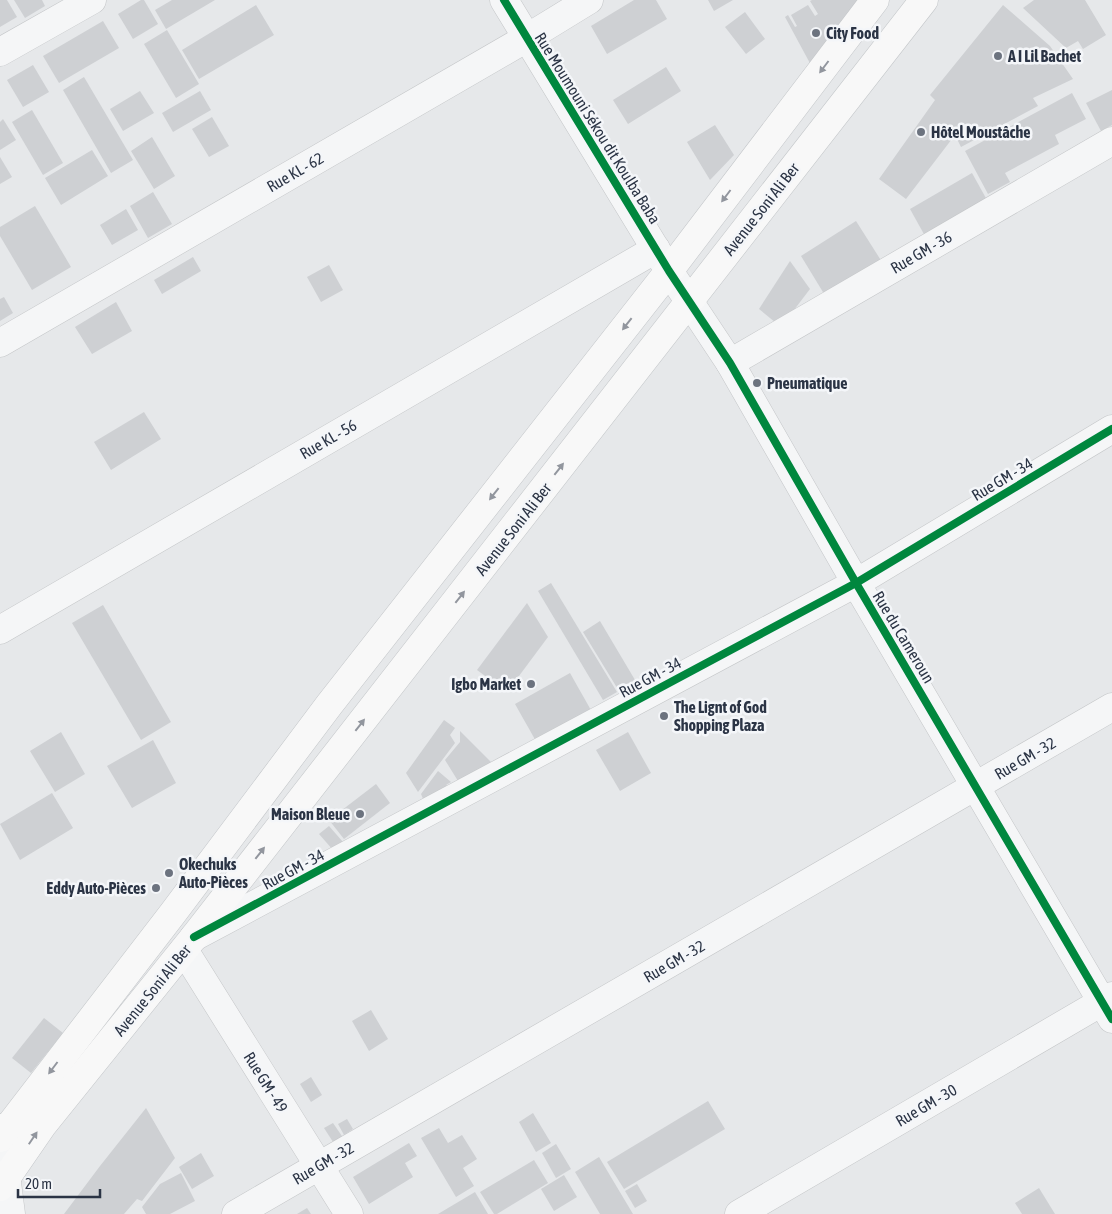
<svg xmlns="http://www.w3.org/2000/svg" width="1112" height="1214" viewBox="0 0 1112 1214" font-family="'Asap Condensed',sans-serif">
  <rect width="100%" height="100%" fill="#e6e8ea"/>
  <!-- building -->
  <g fill="#ced0d3">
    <path d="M0 0H7L17 17 0 27Z"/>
    <path d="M14 0H42L45 6 25 18Z"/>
    <path d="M141 0H144L158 24 133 39 118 14Z"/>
    <path d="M172 0H215L166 29 155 10Z"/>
    <path d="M634 0H656L667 19 607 54 591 26Z"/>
    <path d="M708 0H733L714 11Z"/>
    <path d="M812 0H861L812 67 785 17 788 15 795 27 797 26 791 15 808 5 815 16 818 14 810 1Z"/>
    <path d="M1034 0H1085L1106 35 1083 49 1078 41 1066 48 1023 8Z"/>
    <path d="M256 5 274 35 199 79 182 50Z"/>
    <path d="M1003 5 1050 46 1073 79 1033 98 1038 106 961 147 955 135 906 199 879 179 935 100 930 95Z"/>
    <path d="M745 12 765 39 746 54 725 27Z"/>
    <path d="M103 21 119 48 59 83 43 56Z"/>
    <path d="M167 30 199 84 176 98 144 44Z"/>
    <path d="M33 65 49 92 23 107 7 80Z"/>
    <path d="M666 67 681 91 628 124 613 100Z"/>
    <path d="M84 77 133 160 111 173 63 90Z"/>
    <path d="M1112 90V125L1101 131 1086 103Z"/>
    <path d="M140 91 154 113 123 131 110 109Z"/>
    <path d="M200 91 211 110 173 132 162 113Z"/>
    <path d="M1072 93 1086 119 1055 135 1059 144 1005 173 1010 182 988 194 965 151Z"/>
    <path d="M32 110 63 163 43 175 12 122Z"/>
    <path d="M212 117 229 146 209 157 192 129Z"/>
    <path d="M3 119 16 140 0 150V122Z"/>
    <path d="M715 125 734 155 710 180 687 142Z"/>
    <path d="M152 137 175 176 154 189 131 151Z"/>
    <path d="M92 150 108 176 61 205 45 178Z"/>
    <path d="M0 157 12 177 0 184Z"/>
    <path d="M972 173 987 200 925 236 910 209Z"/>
    <path d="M153 192 172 224 148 238 130 206Z"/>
    <path d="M35 206 71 267 32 290 0 236V227Z"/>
    <path d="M126 209 138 230 112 245 100 225Z"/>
    <path d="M856 221 882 262 826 297 801 256Z"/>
    <path d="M193 257 201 271 162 294 154 280Z"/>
    <path d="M790 261 810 289 781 327 759 309Z"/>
    <path d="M329 265 343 290 321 302 307 277Z"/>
    <path d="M4 297 13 313 0 321V299Z"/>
    <path d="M116 302 132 331 92 354 75 327Z"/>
    <path d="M144 412 161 439 111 470 94 442Z"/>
    <path d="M551 583 617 692 603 700 538 591Z"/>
    <path d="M527 603 548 637 507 692 477 670Z"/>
    <path d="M103 605 171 722 141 740 72 623Z"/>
    <path d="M600 621 635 680 619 691 583 632Z"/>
    <path d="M570 673 592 712 537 743 515 704Z"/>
    <path d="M444 720 455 728 450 735 455 743 418 792 406 773Z"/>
    <path d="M460 731 498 769 463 789 445 760 460 742Z"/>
    <path d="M61 732 85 774 55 792 30 751Z"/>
    <path d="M628 732 651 773 620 791 596 750Z"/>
    <path d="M153 740 176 783 132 808 107 766Z"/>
    <path d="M438 771 451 782 446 785 455 792 427 808 421 794Z"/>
    <path d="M376 784 390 803 344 839 329 820Z"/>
    <path d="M52 793 73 828 20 860 0 824Z"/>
    <path d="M329 826 343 842 333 850 319 834Z"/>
    <path d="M371 1010 388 1039 369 1051 352 1021Z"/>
    <path d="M44 1018 63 1033 31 1073 12 1058Z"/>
    <path d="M311 1077 322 1095 311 1102 300 1084Z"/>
    <path d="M708 1101 725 1129 624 1189 607 1162Z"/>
    <path d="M146 1108 175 1158 142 1201 137 1199 124 1214H64L100 1166Z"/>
    <path d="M533 1113 551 1143 536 1152 519 1122Z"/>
    <path d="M347 1119 353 1129 344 1135 338 1124Z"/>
    <path d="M333 1123 344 1139 335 1145 324 1128Z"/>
    <path d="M439 1128 448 1143 462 1135 477 1159 463 1168 474 1186 456 1197 421 1138Z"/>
    <path d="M409 1143 417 1156 405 1163 413 1177 369 1204 353 1177Z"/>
    <path d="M556 1144 571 1169 556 1178 542 1153Z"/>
    <path d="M201 1153 214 1176 192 1189 179 1167Z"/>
    <path d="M599 1157 633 1214H600L575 1172Z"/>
    <path d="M534 1160 548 1183 497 1214H494L480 1192Z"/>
    <path d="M181 1173 195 1201 170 1214H146L142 1207 160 1184Z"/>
    <path d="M564 1175 577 1197 554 1211 541 1189Z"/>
    <path d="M637 1184 647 1201 635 1208 625 1191Z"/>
    <path d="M1039 1188 1055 1214H1022L1015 1203Z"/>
    <path d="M475 1192 488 1214H438Z"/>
    <path d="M307 1208 311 1214H297Z"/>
  </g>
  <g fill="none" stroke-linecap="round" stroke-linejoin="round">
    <!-- minor casing -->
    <g stroke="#c4c6c8" stroke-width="29">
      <g id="minor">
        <path d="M504 0 669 271 730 363 856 583 1112 1019"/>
        <path d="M0 52 92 0"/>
        <path d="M0 343 527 38 589 0"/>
        <path d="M730 363 1112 141"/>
        <path d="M0 630 656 249"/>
        <path d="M194 937 856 583 1112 429"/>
        <path d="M184 950 349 1214"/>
        <path d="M0 1128 11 1214"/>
        <path d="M236 1214 1112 707"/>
        <path d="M739 1214 1112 996"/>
      </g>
    </g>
    <!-- major casing -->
    <g stroke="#c2c5c8" stroke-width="29">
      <g id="major">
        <path d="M0 1138 173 913 329 705 669 271 875 0"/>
        <path d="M0 1187 42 1126 194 937 924 0"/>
      </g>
    </g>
    <!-- minor -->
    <use href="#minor" stroke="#f5f6f7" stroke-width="28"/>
    <!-- major -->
    <use href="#major" stroke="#f8f8f8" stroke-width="28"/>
    <!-- cycleway casing -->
    <g stroke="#f4f6f9" stroke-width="11">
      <g id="cycleway">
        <path d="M504 0 669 271 730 363 856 583 1112 1019"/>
        <path d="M194 937 856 583 1112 429"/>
      </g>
    </g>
    <!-- cycleway -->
    <use href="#cycleway" stroke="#00873e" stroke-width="8"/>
  </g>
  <!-- one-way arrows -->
  <defs><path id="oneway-solid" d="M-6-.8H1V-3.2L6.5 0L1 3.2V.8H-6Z" transform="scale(1.25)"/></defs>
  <g fill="#92969e">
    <use href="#oneway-solid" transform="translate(824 67) rotate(127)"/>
    <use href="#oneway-solid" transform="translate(726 196) rotate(127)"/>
    <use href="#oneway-solid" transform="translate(627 324) rotate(128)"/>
    <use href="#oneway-solid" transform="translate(559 469) rotate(-52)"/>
    <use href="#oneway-solid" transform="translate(494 494) rotate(128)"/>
    <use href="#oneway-solid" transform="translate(460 597) rotate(-52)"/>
    <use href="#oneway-solid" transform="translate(360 725) rotate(-52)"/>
    <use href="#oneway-solid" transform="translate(260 853) rotate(-52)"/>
    <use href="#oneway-solid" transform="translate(53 1068) rotate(127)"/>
    <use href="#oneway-solid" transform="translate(33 1138) rotate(-56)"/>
  </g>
  <!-- markers -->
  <g fill="#6c737f" stroke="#f4f6f9" stroke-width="2">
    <circle cx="816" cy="33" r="5"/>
    <circle cx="998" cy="56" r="5"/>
    <circle cx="921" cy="132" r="5"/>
    <circle cx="757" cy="383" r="5"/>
    <circle cx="531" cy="684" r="5"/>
    <circle cx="664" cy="716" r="5"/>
    <circle cx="360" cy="814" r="5"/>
    <circle cx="169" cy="873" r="5"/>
    <circle cx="156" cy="888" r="5"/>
  </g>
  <g text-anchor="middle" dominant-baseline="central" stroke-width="5" stroke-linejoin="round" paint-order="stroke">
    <!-- poi labels -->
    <g font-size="16" font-weight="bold" fill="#2b3445" stroke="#f4f6f9" text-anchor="start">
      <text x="826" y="33">City Food</text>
      <text x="1008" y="56">A I Lil Bachet</text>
      <text x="931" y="132">Hôtel Moustâche</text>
      <text x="767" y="383">Pneumatique</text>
      <text x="521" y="684" text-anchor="end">Igbo Market</text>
      <text x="674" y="707">The Lignt of God<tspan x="674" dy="18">Shopping Plaza</tspan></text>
      <text x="350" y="814" text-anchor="end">Maison Bleue</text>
      <text x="179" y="864">Okechuks<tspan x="179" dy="18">Auto-Pièces</tspan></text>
      <text x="146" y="888" text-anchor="end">Eddy Auto-Pièces</text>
    </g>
    <!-- street labels -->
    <g font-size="16" fill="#2b3445" stroke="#f4f6f9">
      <text transform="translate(598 128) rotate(58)">Rue Moumouni Sékou dit Koulba Baba</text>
      <text transform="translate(295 172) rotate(-30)">Rue KL - 62</text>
      <text transform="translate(761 209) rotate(-52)">Avenue Soni Ali Ber</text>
      <text transform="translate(921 252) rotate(-30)">Rue GM - 36</text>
      <text transform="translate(328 439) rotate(-30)">Rue KL - 56</text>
      <text transform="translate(1002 479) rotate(-31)">Rue GM - 34</text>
      <text transform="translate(513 529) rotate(-52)">Avenue Soni Ali Ber</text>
      <text transform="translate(904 637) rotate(59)">Rue du Cameroun</text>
      <text transform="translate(650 677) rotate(-28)">Rue GM - 34</text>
      <text transform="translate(1025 758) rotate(-30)">Rue GM - 32</text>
      <text transform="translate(293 869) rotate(-28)">Rue GM - 34</text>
      <text transform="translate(674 961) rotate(-30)">Rue GM - 32</text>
      <text transform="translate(152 990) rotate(-51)">Avenue Soni Ali Ber</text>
      <text transform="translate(266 1082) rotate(58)">Rue GM - 49</text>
      <text transform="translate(926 1105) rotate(-30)">Rue GM - 30</text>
      <text transform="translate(323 1163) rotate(-30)">Rue GM - 32</text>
    </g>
  </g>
  <!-- scale -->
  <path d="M18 1189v8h82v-8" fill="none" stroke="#2b3445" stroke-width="2.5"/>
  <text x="25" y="1189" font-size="15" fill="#2b3445" stroke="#f4f6f9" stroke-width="4" paint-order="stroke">20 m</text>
</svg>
